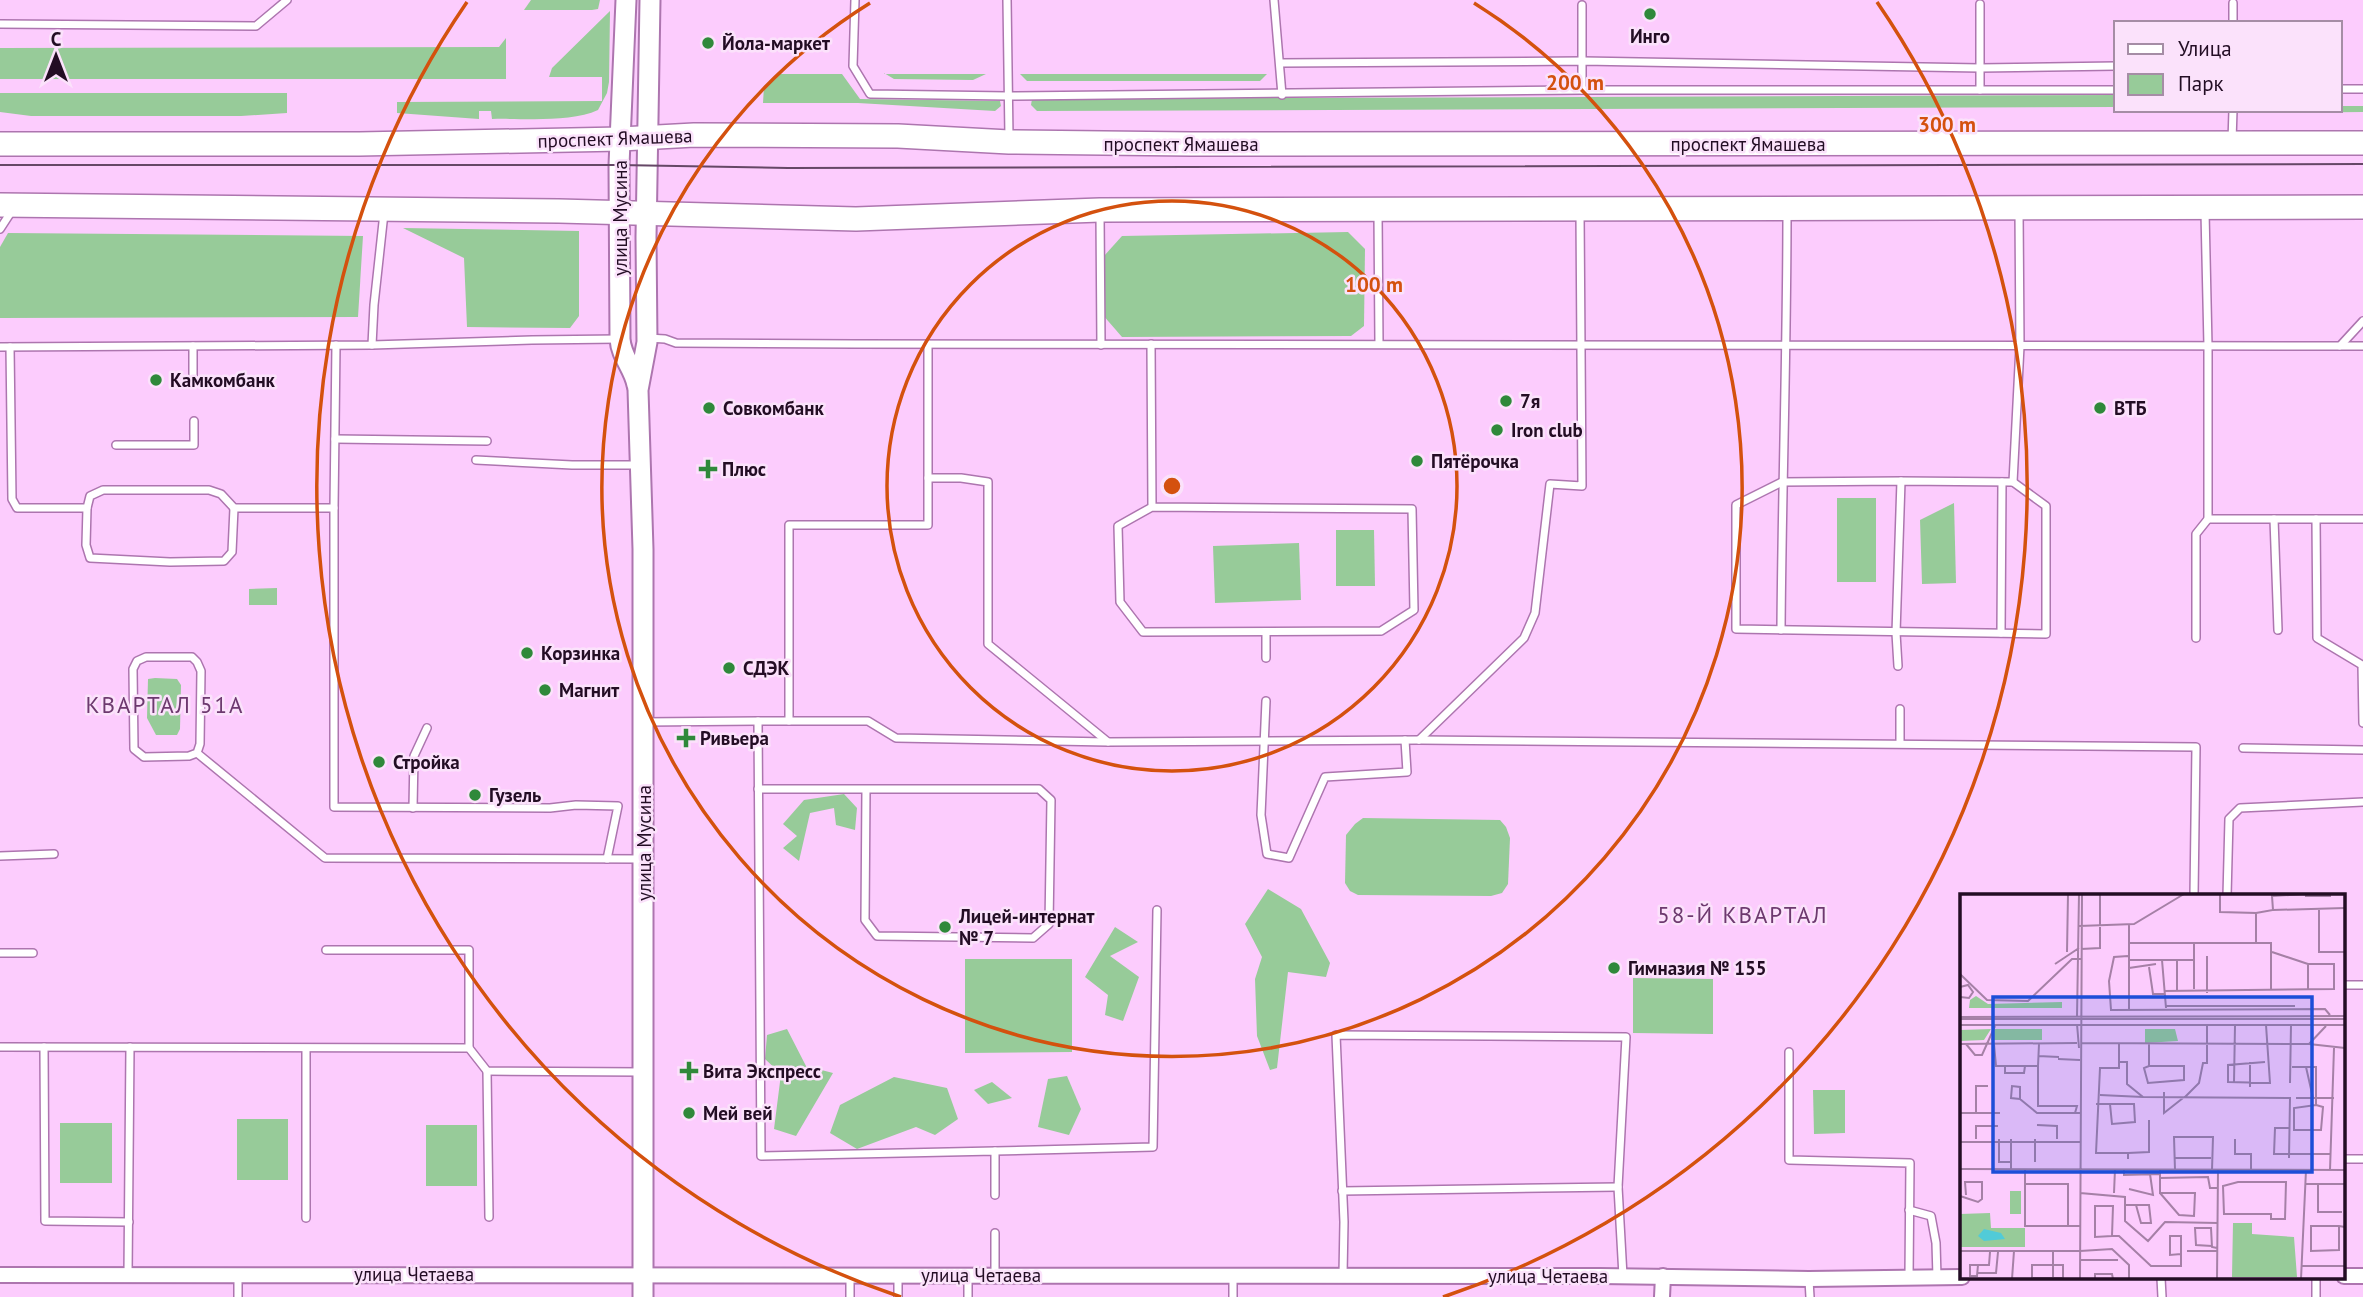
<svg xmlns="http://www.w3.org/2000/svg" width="2363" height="1297" viewBox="0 0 2363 1297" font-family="'PT Sans',sans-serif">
  <rect width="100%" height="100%" fill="#fcccfd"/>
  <!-- green -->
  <g fill="#97cb99">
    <path d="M531 0H600L598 9 592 10H524Z"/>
    <path d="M610 11 609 82 607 93 598 110C570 123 523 118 492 119L491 111H479V119L397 113V102L602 101V77H549L552 68Z"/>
    <path d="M506 38V79H0V48L499 47Z"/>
    <path d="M884 73H883L986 74 973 80 894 79Z"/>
    <path d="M777 74H842L860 99 1000 101 1001 106 995 111 858 103H763L764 86Z"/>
    <path d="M1020 74H1267L1260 81H1027Z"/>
    <path d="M0 93H287V113L241 116H31L0 112Z"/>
    <path d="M2116 95V107L1037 111 1031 105 1032 99Z"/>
    <path d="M2340 106H2363V112L2261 113V110H2340Z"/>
    <path d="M403 228 579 231V316L570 328 467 327 464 258Z"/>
    <path d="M1348 232 1365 249 1364 326 1351 336 1122 337 1102 314 1104 256 1122 236Z"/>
    <path d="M8 233 363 236 358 317 0 318V247Z"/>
    <rect x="1837" y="498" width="39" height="84"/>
    <path d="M1954 503 1956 583 1922 584 1920 520Z"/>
    <path d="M1336 530H1374L1375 586H1336Z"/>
    <path d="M1299 543 1301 600 1215 603 1213 546Z"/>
    <path d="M277 588V605H249V589Z"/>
    <path d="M155 678 177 679 181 685 180 729 177 735H156L147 718 148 679Z"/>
    <path d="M844 794 857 808 855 830 836 825 834 808 810 813 799 861 783 848 797 836 783 824 804 800Z"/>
    <path d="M1363 818 1500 820 1506 827 1510 838 1508 884 1502 893 1491 896 1358 895 1350 891 1345 883 1346 835 1355 824Z"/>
    <path d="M1268 889 1301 909 1330 963 1326 977 1288 972 1277 1068 1270 1070 1257 1036 1255 979 1262 957 1245 924Z"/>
    <path d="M1115 927 1138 942 1110 956 1139 977 1123 1021 1105 1015 1108 995 1085 977Z"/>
    <path d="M965 959H1072V1052L965 1053Z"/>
    <path d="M1633 978 1713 979V1034L1633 1033Z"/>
    <path d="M787 1029 806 1066 833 1073 796 1136 774 1129 781 1074 765 1059 767 1035Z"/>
    <path d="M1067 1076 1081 1109 1069 1135 1038 1127 1048 1079Z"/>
    <path d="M894 1077 947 1088 958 1119 935 1135 916 1127 857 1149 830 1133 840 1105Z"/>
    <path d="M992 1082 1012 1098 988 1104 974 1090Z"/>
    <path d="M1813 1090H1845V1133L1814 1134Z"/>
    <rect x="237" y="1119" width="51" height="61"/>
    <rect x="60" y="1123" width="52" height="60"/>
    <rect x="426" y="1125" width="51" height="61"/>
  </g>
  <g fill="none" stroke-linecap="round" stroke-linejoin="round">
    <!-- service casing -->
    <g stroke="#ad75af" stroke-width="10">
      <g id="service">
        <path d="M855 0 853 66 870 94 1007 96 1582 90H2116"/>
        <path d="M1007 0 1009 137"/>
        <path d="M1274 0 1282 95"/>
        <path d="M2233 3V23"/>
        <path d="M1980 4V90"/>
        <path d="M0 24 256 26 287 0"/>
        <path d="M1280 63 1583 61 1980 68 2116 66"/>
        <path d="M2340 89H2363"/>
        <path d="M1582 90V5"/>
        <path d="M2232 141 2233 110"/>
        <path d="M1378 213 1379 344"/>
        <path d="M1100 214 1101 345"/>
        <path d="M0 229 13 209"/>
        <path d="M648 338 665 339 676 343 855 344 2340 346 2363 321"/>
        <path d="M928 344V525H789V721H758L761 1156 995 1151V1195"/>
        <path d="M1151 344 1152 507 1118 526 1120 602 1143 632 1381 631 1414 610 1412 509 1152 507"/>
        <path d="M372 345 374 305 384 213"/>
        <path d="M193 346V376"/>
        <path d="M2340 346H2363"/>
        <path d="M0 347 372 345 532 340 619 339"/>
        <path d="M10 347 12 499 17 508H87L90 496 103 490H209L221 494 234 508H334L336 345"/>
        <path d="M335 439 487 441"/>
        <path d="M116 445H194V421"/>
        <path d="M476 460 572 465H640"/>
        <path d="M928 478H961L988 482V644L1108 742 1419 740 2196 747 2194 896"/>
        <path d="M1901 481 2013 482 2046 506V634L1736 629V505L1782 482Z"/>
        <path d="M2013 482 2020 346 2019 210"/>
        <path d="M87 508 86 545 90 558 170 562 224 561 232 552 234 508"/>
        <path d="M334 508V807L550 808 576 805 618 806 607 859"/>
        <path d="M2208 519H2363"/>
        <path d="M2274 519 2278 630"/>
        <path d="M2316 519 2317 638 2362 665 2363 723"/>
        <path d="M1781 630C1782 491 1787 352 1787 212"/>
        <path d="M1266 633V658"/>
        <path d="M2001 633 2002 482"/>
        <path d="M2196 638V534L2208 519V346L2205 212"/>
        <path d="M1898 666 1896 633 1901 481"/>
        <path d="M1266 701 1261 815 1267 854 1289 858 1325 777 1407 772 1405 740"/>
        <path d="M789 721H868L896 738 1108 742"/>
        <path d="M644 722 758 721"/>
        <path d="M1419 740 1524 638 1535 613 1550 484 1582 486 1580 213"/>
        <path d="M1900 743V709"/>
        <path d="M2243 748 2363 750"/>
        <path d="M197 753 189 756 144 757 134 749 133 669 137 661 146 657H192L197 662 201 671 200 744 197 753 325 858 643 859"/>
        <path d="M758 789H1039L1051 800 1049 924 1033 938 877 936 865 920 866 789"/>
        <path d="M413 808 414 756 427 728"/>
        <path d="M0 856 54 854"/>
        <path d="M2227 896 2229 819 2240 808 2363 802"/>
        <path d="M326 950H469V1048"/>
        <path d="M0 953H33"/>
        <path d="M2344 985H2363"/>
        <path d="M0 1047 469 1048 487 1071 643 1072"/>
        <path d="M44 1047 45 1221 129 1222"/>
        <path d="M306 1049V1218"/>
        <path d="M1789 1052V1160L1910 1163 1909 1277"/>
        <path d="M487 1071 489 1217"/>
        <path d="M995 1151 1153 1147 1157 910"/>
        <path d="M2344 1159H2363"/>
        <path d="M1342 1191 1618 1187"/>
        <path d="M1909 1210 1931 1216 1936 1243 1937 1277"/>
        <path d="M128 1274 130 1047"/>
        <path d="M850 1275V1297"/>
        <path d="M1343 1275 1344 1222 1336 1035 1626 1037 1618 1187 1623 1276"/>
        <path d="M968 1276V1297"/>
        <path d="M995 1276V1233"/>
        <path d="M1233 1276V1297"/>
        <path d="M2161 1278 2162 1297"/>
        <path d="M2316 1278V1297"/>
        <path d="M1809 1280 1810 1297"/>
        <path d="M238 1297V1275"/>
        <path d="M898 1297V1275"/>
      </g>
    </g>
    <!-- minor casing -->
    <g stroke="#ad75af" stroke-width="18">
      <g id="minor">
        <path d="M0 1275 1600 1276 1809 1279 1962 1277"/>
        <path d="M2344 1276H2363"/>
        <path d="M1662 1297 1663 1276"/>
      </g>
    </g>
    <!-- tertiary casing -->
    <g stroke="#ad75af" stroke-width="23">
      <g id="tertiary">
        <path d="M626 0 619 165 620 339C621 357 634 368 637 385"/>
        <path d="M643 1297V549L638 390 647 342 646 237 650 0"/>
      </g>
    </g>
    <!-- primary casing -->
    <g stroke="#ad75af" stroke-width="26">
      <g id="primary">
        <path d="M0 144H359L621 139 694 135 898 136 1009 142 1191 144 2363 143"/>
        <path d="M0 205 559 211 856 219 1100 210 2363 207"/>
      </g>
    </g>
    <!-- service -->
    <use href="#service" stroke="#fff" stroke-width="7"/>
    <!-- minor -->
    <use href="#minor" stroke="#fff" stroke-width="14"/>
    <!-- tertiary -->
    <use href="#tertiary" stroke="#fff" stroke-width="19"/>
    <!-- primary -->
    <use href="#primary" stroke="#fff" stroke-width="23"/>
    <!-- tram -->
    <path stroke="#654766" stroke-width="2" d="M0 165H619L788 168 2363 164"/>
  </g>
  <!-- distance rings -->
  <g fill="none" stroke="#d4510e" stroke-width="3.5">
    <circle cx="1172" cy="486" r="285"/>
    <path d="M1474 3A570 570 0 1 1 870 3"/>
    <path d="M901 1297A855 855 0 0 1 467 2M1877 2A855 855 0 0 1 1443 1297"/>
  </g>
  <!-- markers -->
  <g fill="#2f893a" stroke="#fbe2fb" stroke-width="2.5">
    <circle cx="1650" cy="14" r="7"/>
    <circle cx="708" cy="43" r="7"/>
    <circle cx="156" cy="380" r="7"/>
    <circle cx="1506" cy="401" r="7"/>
    <circle cx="709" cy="408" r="7"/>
    <circle cx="2100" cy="408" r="7"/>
    <circle cx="1497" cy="430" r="7"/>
    <circle cx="1417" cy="461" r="7"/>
    <path d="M704.5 458.5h7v7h7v7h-7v7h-7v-7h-7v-7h7z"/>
    <circle cx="527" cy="653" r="7"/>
    <circle cx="729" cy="668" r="7"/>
    <circle cx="545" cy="690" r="7"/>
    <path d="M682.5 727.5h7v7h7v7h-7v7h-7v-7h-7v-7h7z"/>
    <circle cx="379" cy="762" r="7"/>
    <circle cx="475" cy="795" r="7"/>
    <circle cx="945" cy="927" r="7"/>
    <circle cx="1614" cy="968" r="7"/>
    <path d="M685.5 1060.5h7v7h7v7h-7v7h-7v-7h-7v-7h7z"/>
    <circle cx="689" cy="1113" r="7"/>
  </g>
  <g text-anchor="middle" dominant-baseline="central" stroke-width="5" stroke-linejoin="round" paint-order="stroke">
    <!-- poi labels -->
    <g font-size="19" font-weight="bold" fill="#230d24" stroke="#fbe2fb" text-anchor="start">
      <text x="1650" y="36" text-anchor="middle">Инго</text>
      <text x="722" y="43">Йола-маркет</text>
      <text x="170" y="380">Камкомбанк</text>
      <text x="1520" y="401">7я</text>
      <text x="723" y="408">Совкомбанк</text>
      <text x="2114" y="408">ВТБ</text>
      <text x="1511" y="430">Iron club</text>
      <text x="1431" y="461">Пятёрочка</text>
      <text x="722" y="469">Плюс</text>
      <text x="541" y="653">Корзинка</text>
      <text x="743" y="668">СДЭК</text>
      <text x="559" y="690">Магнит</text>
      <text x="700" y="738">Ривьера</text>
      <text x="393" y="762">Стройка</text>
      <text x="489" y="795">Гузель</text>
      <text x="959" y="916">Лицей-интернат<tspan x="959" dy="22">№ 7</tspan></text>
      <text x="1628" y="968">Гимназия № 155</text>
      <text x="703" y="1071">Вита Экспресс</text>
      <text x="703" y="1113">Мей вей</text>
    </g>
    <!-- street labels -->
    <g font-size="19" fill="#230d24" stroke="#fbe2fb">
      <text transform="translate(615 138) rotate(-2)">проспект Ямашева</text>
      <text x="1181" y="144">проспект Ямашева</text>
      <text x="1748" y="144">проспект Ямашева</text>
      <text transform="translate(620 218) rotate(-90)">улица Мусина</text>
      <text transform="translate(644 843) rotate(-90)">улица Мусина</text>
      <text x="414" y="1274">улица Четаева</text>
      <text x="981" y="1275">улица Четаева</text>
      <text x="1548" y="1276">улица Четаева</text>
    </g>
    <!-- quarter labels -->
    <g font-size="23" letter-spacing="2" fill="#6d396f" stroke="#fbe2fb">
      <text x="165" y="704">КВАРТАЛ 51А</text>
      <text x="1743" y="914">58-Й КВАРТАЛ</text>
    </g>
  </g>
  <!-- overview -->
  <g transform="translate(1960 894)">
    <rect width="385" height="385" fill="#fcccfd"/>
    <path d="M16 102 28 110 102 108V114H9L10 106ZM31 135 24 146 0 147V136ZM34 135H82V146H31ZM185 135H215L218 147 185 149ZM50 297H61V320H50ZM30 319 31 334H65V353H0V320ZM273 329H292V340L334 343 337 383H272Z" fill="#97cb99"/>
    <path d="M24 335 41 339 45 345 24 347 18 342Z" fill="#51cbd8"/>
    <path fill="none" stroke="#a580a6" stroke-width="2" d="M260 0V18L296 19V49M345 2H371M313 16 385 14M359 16V58H385M296 19 313 16 312 2 345 0M169 31V116M119 32 174 30 224 0M169 49H311V95M121 55 140 54V0M107 58 108 0M312 58 348 70M168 62 154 63 149 87 151 116 365 115 370 121M169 66H234V49M202 66 206 114M95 70 119 54M189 73 193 100H205M169 74 196 70M0 80 27 106 68 107 112 65H121M0 93 8 91 13 98 9 104 0 103M234 95V66M217 96V67M204 97 374 95V70H348V95M247 99V62M206 112H335M0 123 385 122M117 123 119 0M0 125H385M117 130 119 154M0 131H385M121 149 349 150 366 132M0 150 117 149M6 150 15 161H22L35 132M34 150 36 172H78L79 150M159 150V174H140L136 259H168V265M189 150V172L184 174 188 189 224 186V172H189M349 150 385 154M78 162 99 163M98 165 120 166M159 168H167V190L183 203 330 204 329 264M305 168 268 171V188L310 189 306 131M45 172V179H64L65 172M78 172V212H117L115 219M332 173H356V211L363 213 361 236H334V214L356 211M346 173 353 204M274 188 275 131M330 189 331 131M290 193V168M204 198V219L223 204M140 201 183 203M225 203 239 189 243 169H247V131M336 204H374M60 205 51 204 52 192 60 193V205L77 219H120M136 210H174L175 228 152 230 150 210M0 219H16V192H28M16 219H40M77 231 97 232V245M329 234H315L314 260H370M16 245V232H38M39 245V268H51M75 245V268M275 245V260H291V276M0 248H120M168 259 189 258V226M214 264H251M0 275 385 276M51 275V245M65 275V332H120M164 276V281L200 280M200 276V299H235L234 322 219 321 200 299M215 276 214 243H253L252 276M370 276 374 154M200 284 248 283 250 294H258M278 288H326L325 325H311V320H264L263 292ZM65 290H108V332M346 290H385V298M358 290V318H382M169 295 193 301 190 280M120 299 165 303V327L188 347 205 328 258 329M154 299 155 275M0 302 18 308 22 305V288H5L6 301M165 311H189L191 329H181L176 311M379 332V356L351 357V332H379L385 333M152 342 153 312H135V343L152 342H159L191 372H221V342H210V361L221 360M252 352 236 351 235 334H251L252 353 257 354M0 357H120M93 357V371H103V384H72V371H93V384M120 357 152 355 169 371V385M227 357H257M120 366H158M18 371 17 382H10V371H29L30 358M342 372H385M17 379H36L38 358M52 385 54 357M120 385 122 0M135 385V380H152L153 385M257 385 258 276M341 385 346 276"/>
    <path fill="#1d4ed8" fill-opacity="0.15" stroke="#1d4ed8" stroke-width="3.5" d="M33 103H352V278H33Z"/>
    <rect width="385" height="385" fill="none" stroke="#230d24" stroke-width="3.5"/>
  </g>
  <circle cx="1172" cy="486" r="10" fill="#d4510e" stroke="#fbe2fb" stroke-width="3.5"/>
  <g font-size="21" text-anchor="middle" font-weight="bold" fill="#d4510e" stroke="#fbe2fb" stroke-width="5" stroke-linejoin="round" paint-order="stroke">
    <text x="1575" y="90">200 m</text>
    <text x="1947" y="132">300 m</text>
    <text x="1374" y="292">100 m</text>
  </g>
  <!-- legend -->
  <rect x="2114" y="21" width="228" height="91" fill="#fbe2fb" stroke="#a58da5" stroke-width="2"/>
  <rect x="2128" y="44" width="35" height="10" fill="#ffffff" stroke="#a58da5" stroke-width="2"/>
  <text x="2178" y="56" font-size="21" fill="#230d24">Улица</text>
  <rect x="2128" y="74" width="35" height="21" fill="#97cb99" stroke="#a58da5" stroke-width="2"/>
  <text x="2178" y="91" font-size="21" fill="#230d24">Парк</text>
  <!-- north arrow -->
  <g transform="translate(56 56)" stroke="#fbe2fb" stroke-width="5" paint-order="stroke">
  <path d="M0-5L12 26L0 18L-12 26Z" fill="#230d24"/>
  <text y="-10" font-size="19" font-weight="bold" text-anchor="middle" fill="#230d24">С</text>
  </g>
</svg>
